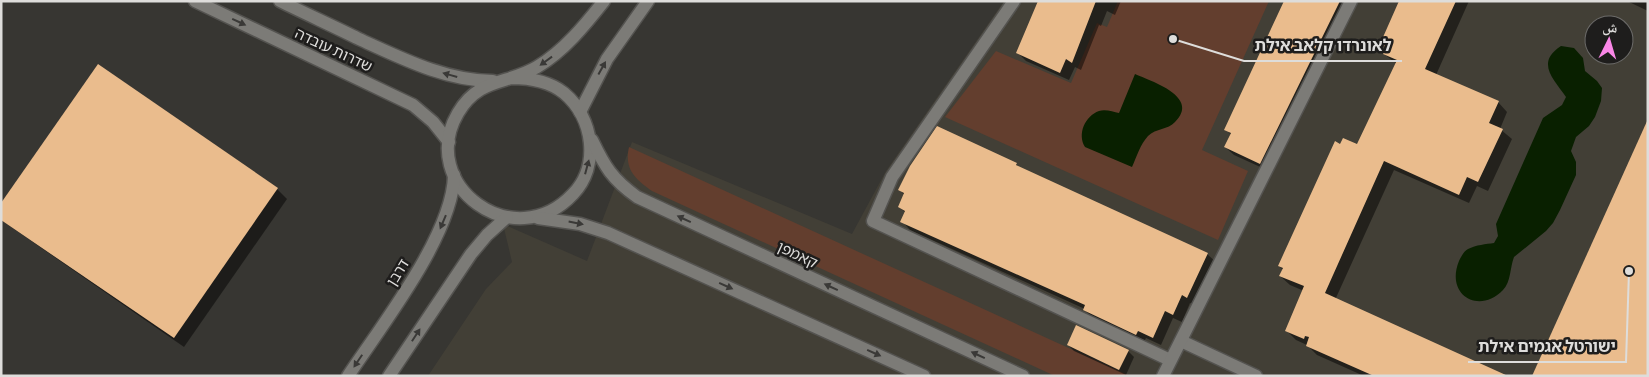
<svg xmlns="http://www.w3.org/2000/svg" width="1649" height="377" viewBox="0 0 1649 377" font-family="Barlow,'Noto Naskh Arabic','Noto Sans Hebrew',sans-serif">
  <rect width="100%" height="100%" fill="#373632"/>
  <!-- built -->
  <path fill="#423f36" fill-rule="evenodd" d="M1004 1H1648V376H428L486 289 512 262 503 224 587 261 632 142 852 234 886 171ZM1594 25H1624V55H1594Z"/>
  <!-- green -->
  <g fill="#633e2e">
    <path d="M1118 1H1269L1202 150 1248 171 1218 240 945 117 996 51 1071 83 1097 23 1107 27Z"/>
    <path d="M629 147 1130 376H1055L652 191C635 179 624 169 629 147Z"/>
  </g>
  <!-- water -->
  <g fill="#092000">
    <path d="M1561 46 1574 48 1583 58 1585 71 1597 81 1602 88 1601 101 1595 117 1589 126 1576 137 1571 151 1576 162V175L1560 210 1553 223 1546 231 1514 257C1510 267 1511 282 1503 290 1479 315 1445 295 1459 261 1461 257 1464 251 1468 249 1476 245 1486 244 1494 243L1498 236 1496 224 1543 118 1562 105 1566 97C1554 79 1535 63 1561 46Z"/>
    <path d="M1135 74C1151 81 1201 97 1175 122 1168 130 1156 128 1148 136 1140 145 1137 156 1132 167L1085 147C1077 134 1085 116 1099 111 1106 109 1113 112 1119 113Z"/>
  </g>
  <!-- shadow -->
  <g fill="#0007">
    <path d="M1040 1H1121L1115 15 1107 11 1101 26 1099 25 1081 70 1075 67 1069 80 1026 61 1018 53Z"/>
    <path d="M1286 1H1352L1269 171 1234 155 1225 147 1231 135 1226 129Z"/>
    <path d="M1400 1H1469L1436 75 1498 102 1507 112 1500 129 1512 139 1488 191 1477 186 1469 203 1394 170 1335 300 1505 376H1364L1317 355 1307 345 1296 340 1287 331 1304 291 1290 285 1280 276 1283 270 1279 266 1341 145 1357 146 1397 64 1384 54 1387 49 1381 43Z"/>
    <path d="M1627 1H1648V11Z"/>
    <path d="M98 66 277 189 287 199 184 347 1 220V205Z"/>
    <path d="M1016 164 1021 169 1207 254 1216 262 1196 305 1190 303 1182 322 1173 318 1161 345 1146 338 1144 342 1093 318 1085 310V309L910 230 902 221 906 213 899 207 904 195 900 190Z"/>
    <path d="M1068 345 1128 351 1134 357 1126 375 1074 351Z"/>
  </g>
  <!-- building -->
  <g fill="#eabc8d">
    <path d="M1038 1H1096L1072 63 1066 59 1060 73 1016 53Z"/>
    <path d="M1284 1H1340L1260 164 1224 147 1231 133 1224 130Z"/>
    <path d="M1399 1H1456L1425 69 1499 101 1489 123 1503 129 1478 182 1467 177 1459 195 1384 161 1325 293 1508 376H1374L1306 346 1309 337 1305 336 1304 339 1285 331 1304 286 1279 276 1283 268 1278 266 1335 141 1340 144 1343 138 1357 144 1397 60 1383 54 1386 47 1380 44Z"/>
    <path d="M98 64 278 188 174 338 1 220V203Z"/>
    <path d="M1648 119V376H1532Z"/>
    <path d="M937 126 1017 163 1016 165 1208 253 1187 298 1182 295 1173 315 1165 311 1153 338 1138 331 1136 335 1083 310 1085 305 900 222 905 211 898 207 904 193 898 190 910 166Z"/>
    <path d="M1076 325 1129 350 1119 370 1067 345Z"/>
  </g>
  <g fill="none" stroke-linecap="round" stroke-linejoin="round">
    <!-- minor casing -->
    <g stroke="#545350" stroke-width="15">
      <g id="minor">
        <path d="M195 1 413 105 433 122 449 142"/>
        <path d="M280 1C306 14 333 26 359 39 401 58 446 81 493 81"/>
        <path d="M1014 1 892 177 873 221 1170 360"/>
        <path d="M511 78C530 78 549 81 564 93 594 118 600 166 573 194 514 257 416 185 458 113 479 77 507 85 537 67 564 51 585 25 604 1"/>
        <path d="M580 112 607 59 648 1"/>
        <path d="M592 140C605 167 612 179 637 197L1023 376"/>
        <path d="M538 218 580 224 608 233 924 376"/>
        <path d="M1181 341 1256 376"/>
        <path d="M348 376C381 326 453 235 454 175"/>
        <path d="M389 376 471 254 487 235 507 217"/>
        <path d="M1163 376 1351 1"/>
      </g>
    </g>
    <!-- minor -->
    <use href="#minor" stroke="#7c7b77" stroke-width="12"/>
  </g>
  <!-- one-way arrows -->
  <defs><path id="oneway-solid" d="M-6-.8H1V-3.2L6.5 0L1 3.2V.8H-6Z" transform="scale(1.25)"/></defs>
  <g fill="#3a3937">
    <use href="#oneway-solid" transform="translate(239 22) rotate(25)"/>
    <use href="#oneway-solid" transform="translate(546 61) rotate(144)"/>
    <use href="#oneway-solid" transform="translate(602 68) rotate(-61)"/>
    <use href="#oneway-solid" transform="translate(450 75) rotate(-164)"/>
    <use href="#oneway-solid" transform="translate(587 167) rotate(-75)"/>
    <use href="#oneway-solid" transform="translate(684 219) rotate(-155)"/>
    <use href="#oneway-solid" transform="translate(443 222) rotate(113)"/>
    <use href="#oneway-solid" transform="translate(576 223) rotate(11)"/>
    <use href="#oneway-solid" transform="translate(726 286) rotate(24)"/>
    <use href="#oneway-solid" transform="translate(831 287) rotate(-155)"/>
    <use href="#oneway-solid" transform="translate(416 335) rotate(-57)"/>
    <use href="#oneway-solid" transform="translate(874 353) rotate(24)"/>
    <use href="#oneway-solid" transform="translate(978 355) rotate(-155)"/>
    <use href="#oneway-solid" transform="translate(358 361) rotate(124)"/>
  </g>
  <g text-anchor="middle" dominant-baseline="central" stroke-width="5" stroke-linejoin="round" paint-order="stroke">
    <!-- street labels -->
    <g font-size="15" fill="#dedddb" stroke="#1e1d1c">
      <text transform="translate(334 49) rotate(25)">שדרות עובדה</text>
      <text transform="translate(798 254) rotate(25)">קאמפן</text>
      <text transform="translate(397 272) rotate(-58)">דרבן</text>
    </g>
  </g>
  <!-- callouts -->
  <path fill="none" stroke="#dedddb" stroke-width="2" d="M1173 39L1244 61H1402M1629 271L1626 362H1468"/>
  <g fill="#dedddb" stroke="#1e1d1c" stroke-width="2">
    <circle cx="1173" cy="39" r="5"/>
    <circle cx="1629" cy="271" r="5"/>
  </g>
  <g font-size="16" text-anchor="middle" font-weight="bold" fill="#dedddb" stroke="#1e1d1c" stroke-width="5" stroke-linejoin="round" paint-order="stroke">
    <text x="1323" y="51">לאונרדו קלאב אילת</text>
    <text x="1547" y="352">ישורטל אגמים אילת</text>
  </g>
  <!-- border -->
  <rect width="1649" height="377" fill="none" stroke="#dedddb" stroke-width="5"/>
  <!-- north arrow -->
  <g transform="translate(1609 40) rotate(5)"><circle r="24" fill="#1e1d1c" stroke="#6b6a68"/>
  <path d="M0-4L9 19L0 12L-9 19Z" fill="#fa87e7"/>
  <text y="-8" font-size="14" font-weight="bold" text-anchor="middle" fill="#dedddb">ش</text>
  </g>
</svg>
